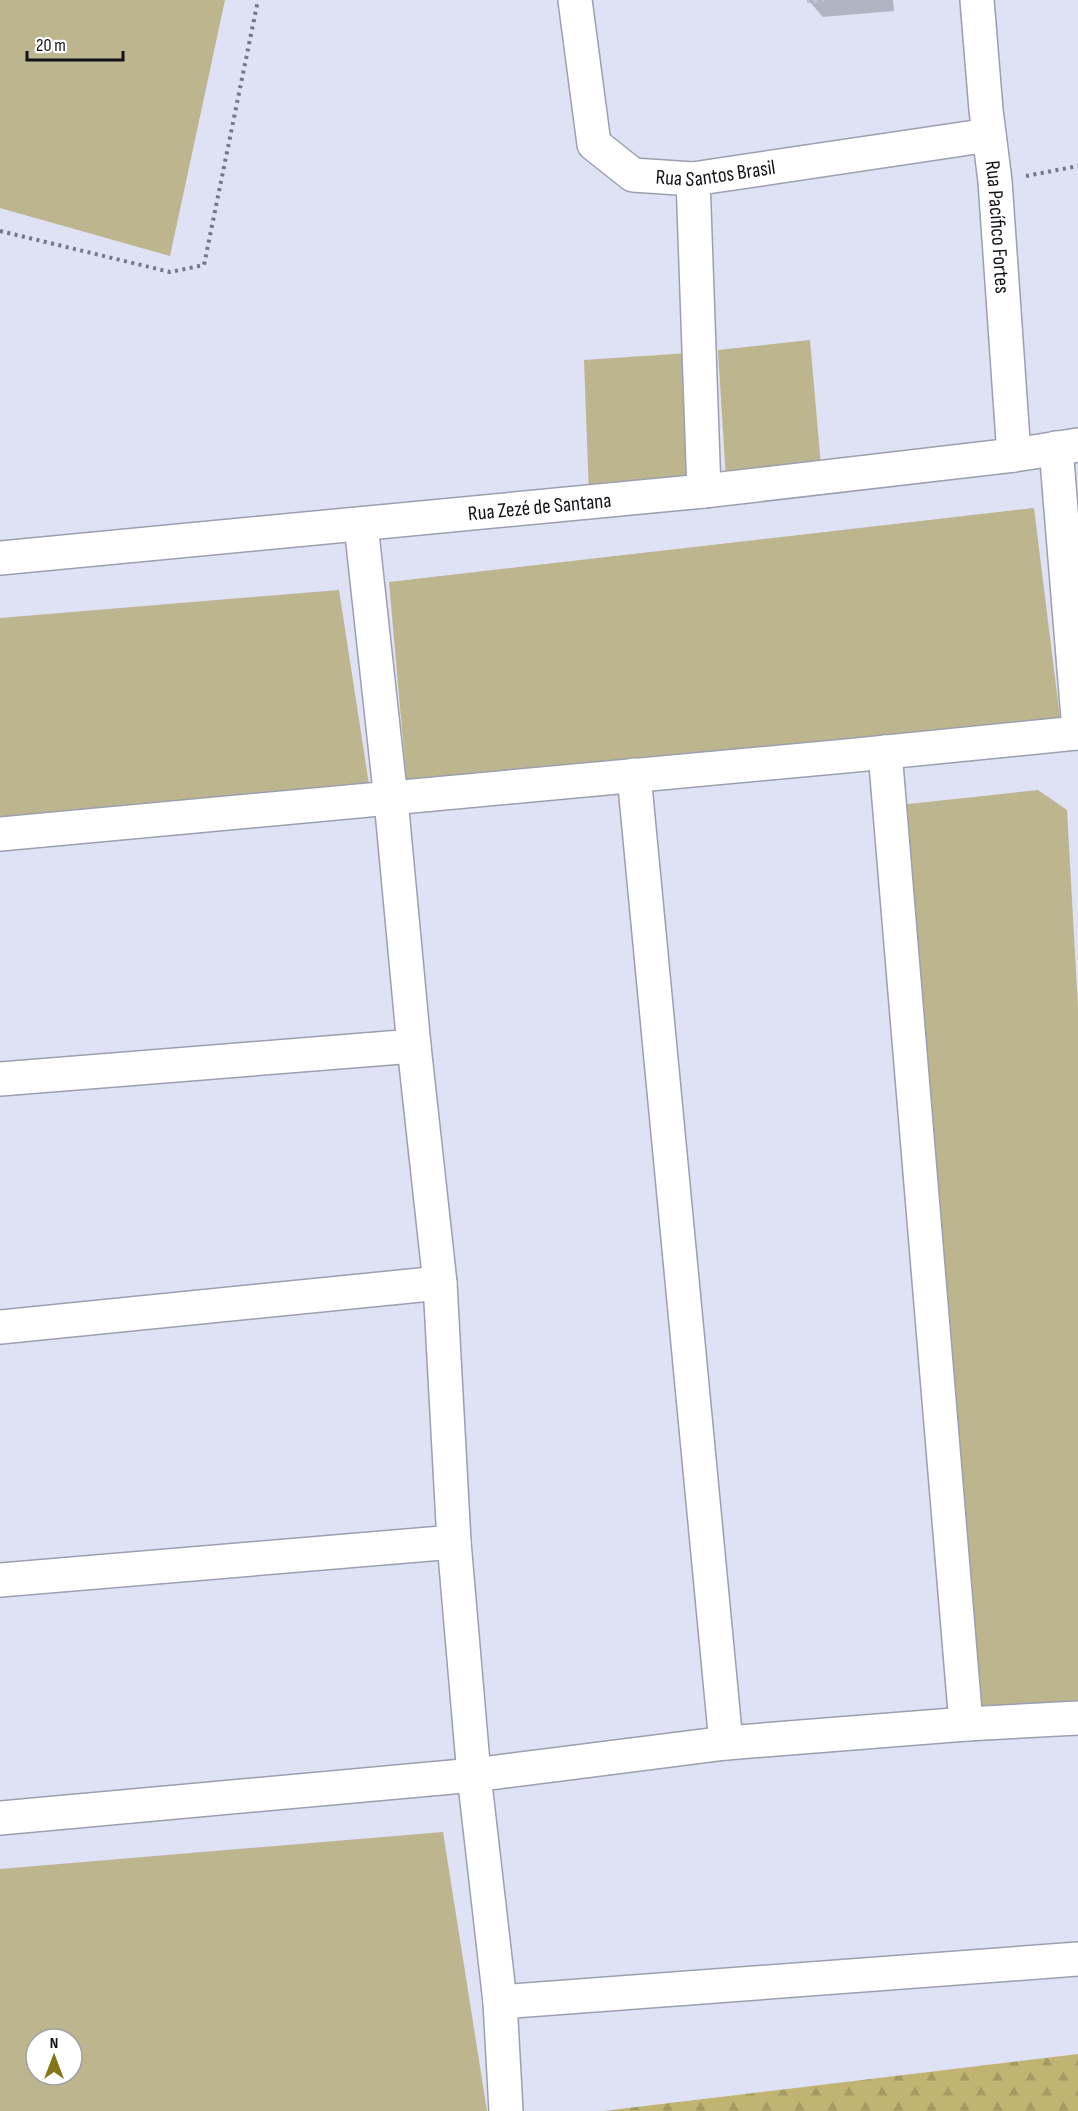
<svg xmlns="http://www.w3.org/2000/svg" width="1078" height="2111" viewBox="0 0 1078 2111" font-family="'Sofia Sans Condensed',sans-serif">
  <defs>
    <pattern id="forest-firs" width="22" height="20" patternUnits="userSpaceOnUse" patternTransform="scale(1.5)"><rect width="22" height="20" fill="#c1b472"/><path d="M5 1l3.5 6h-7zM16 11l3.5 6h-7z" fill="#a59a62"/></pattern>
    <pattern id="building-back-hatch" width="6" height="6" patternUnits="userSpaceOnUse" patternTransform="scale(1.5)"><rect width="6" height="6" fill="#bfc3d4"/><path d="M-1 5l2 2M0 0l6 6M5-1l2 2" fill="none" stroke="#a3a7b5"/></pattern>
  </defs>
  <rect width="100%" height="100%" fill="#dee2f4"/>
  <!-- grass -->
  <g fill="#bdb58d" fill-rule="evenodd">
    <path d="M0 0H225L170 256 0 208Z"/>
    <path d="M810 340 821 466 726 480 718 350Z"/>
    <path d="M689 353 693 486 589 495 584 360Z"/>
    <path d="M1034 508 1061 726 407 787 389 582Z"/>
    <path d="M339 590 370 791 0 823V618Z"/>
    <path d="M1038 790 1067 810 1078 1008V1708L974 1719 899 805Z"/>
    <path d="M443 1832 487 2111H0V1869ZM36 2039H72V2075H36Z"/>
  </g>
  <!-- forest -->
  <path fill="url(#forest-firs)" d="M1078 2054V2111H603Z"/>
  <!-- shadow -->
  <path fill="#0003" d="M808 0H893L894 11 823 17Z"/>
  <!-- building -->
  <path fill="url(#building-back-hatch)" d="M807 0H824V2L807 3Z"/>
  <g fill="none" stroke-linecap="round" stroke-linejoin="round">
    <!-- minor casing -->
    <g stroke="#9b9faf" stroke-width="36">
      <g id="minor">
        <path id="s1" d="M575 0 594 144 633 175 693 179 989 135"/>
        <path id="s2" d="M977 0 986 110 995 181 1014 455"/>
        <path d="M693 179 704 491"/>
        <path d="M1056 448 1078 718"/>
        <path d="M361 525 391 800 414 1046 440 1283 454 1542 474 1775 500 2002 506 2111"/>
        <path id="s3" d="M0 558 704 491 1014 455 1078 445"/>
        <path d="M885 752 966 1724"/>
        <path d="M634 775 726 1743"/>
        <path d="M0 834C360 803 719 769 1078 733"/>
        <path d="M0 1079 414 1046"/>
        <path d="M0 1327 440 1283"/>
        <path d="M0 1580 454 1542"/>
        <path d="M0 1818 474 1775 726 1743 966 1724 1078 1718"/>
        <path d="M500 2002 1078 1959"/>
      </g>
    </g>
    <!-- path -->
    <g stroke="#757883" stroke-width="4" stroke-dasharray="3 4.5" stroke-linecap="butt">
      <path d="M1026 176 1078 166"/>
      <path d="M0 231 170 272 204 265 258 0"/>
    </g>
    <!-- minor -->
    <use href="#minor" stroke="#fff" stroke-width="33"/>
  </g>
  <g text-anchor="middle" dominant-baseline="central" stroke-width="6" stroke-linejoin="round" paint-order="stroke">
    <!-- street labels -->
    <g font-size="21" fill="#121319" stroke="#fff">
      <text stroke="none"><textPath href="#s1" startOffset="278">Rua Santos Brasil</textPath></text>
      <text stroke="none"><textPath href="#s2" startOffset="228">Rua Pacífico Fortes</textPath></text>
      <text stroke="none"><textPath href="#s3" startOffset="542">Rua Zezé de Santana</textPath></text>
    </g>
  </g>
  <!-- north arrow -->
  <g transform="translate(54 2057)"><circle r="28" fill="#ffffff" stroke="#a0a1a3" stroke-width="1.5"/>
  <path d="M0-4.5L10 22L0 15L-10 22Z" fill="#857517"/>
  <text y="-9" font-size="16" font-weight="bold" text-anchor="middle" fill="#121319">N</text>
  </g>
  <!-- scale -->
  <path d="M27 51v9h96v-9" fill="none" stroke="#121319" stroke-width="3"/>
  <text x="36" y="51" font-size="18" fill="#121319" stroke="#ffffff" stroke-width="4.5" paint-order="stroke">20 m</text>
</svg>
